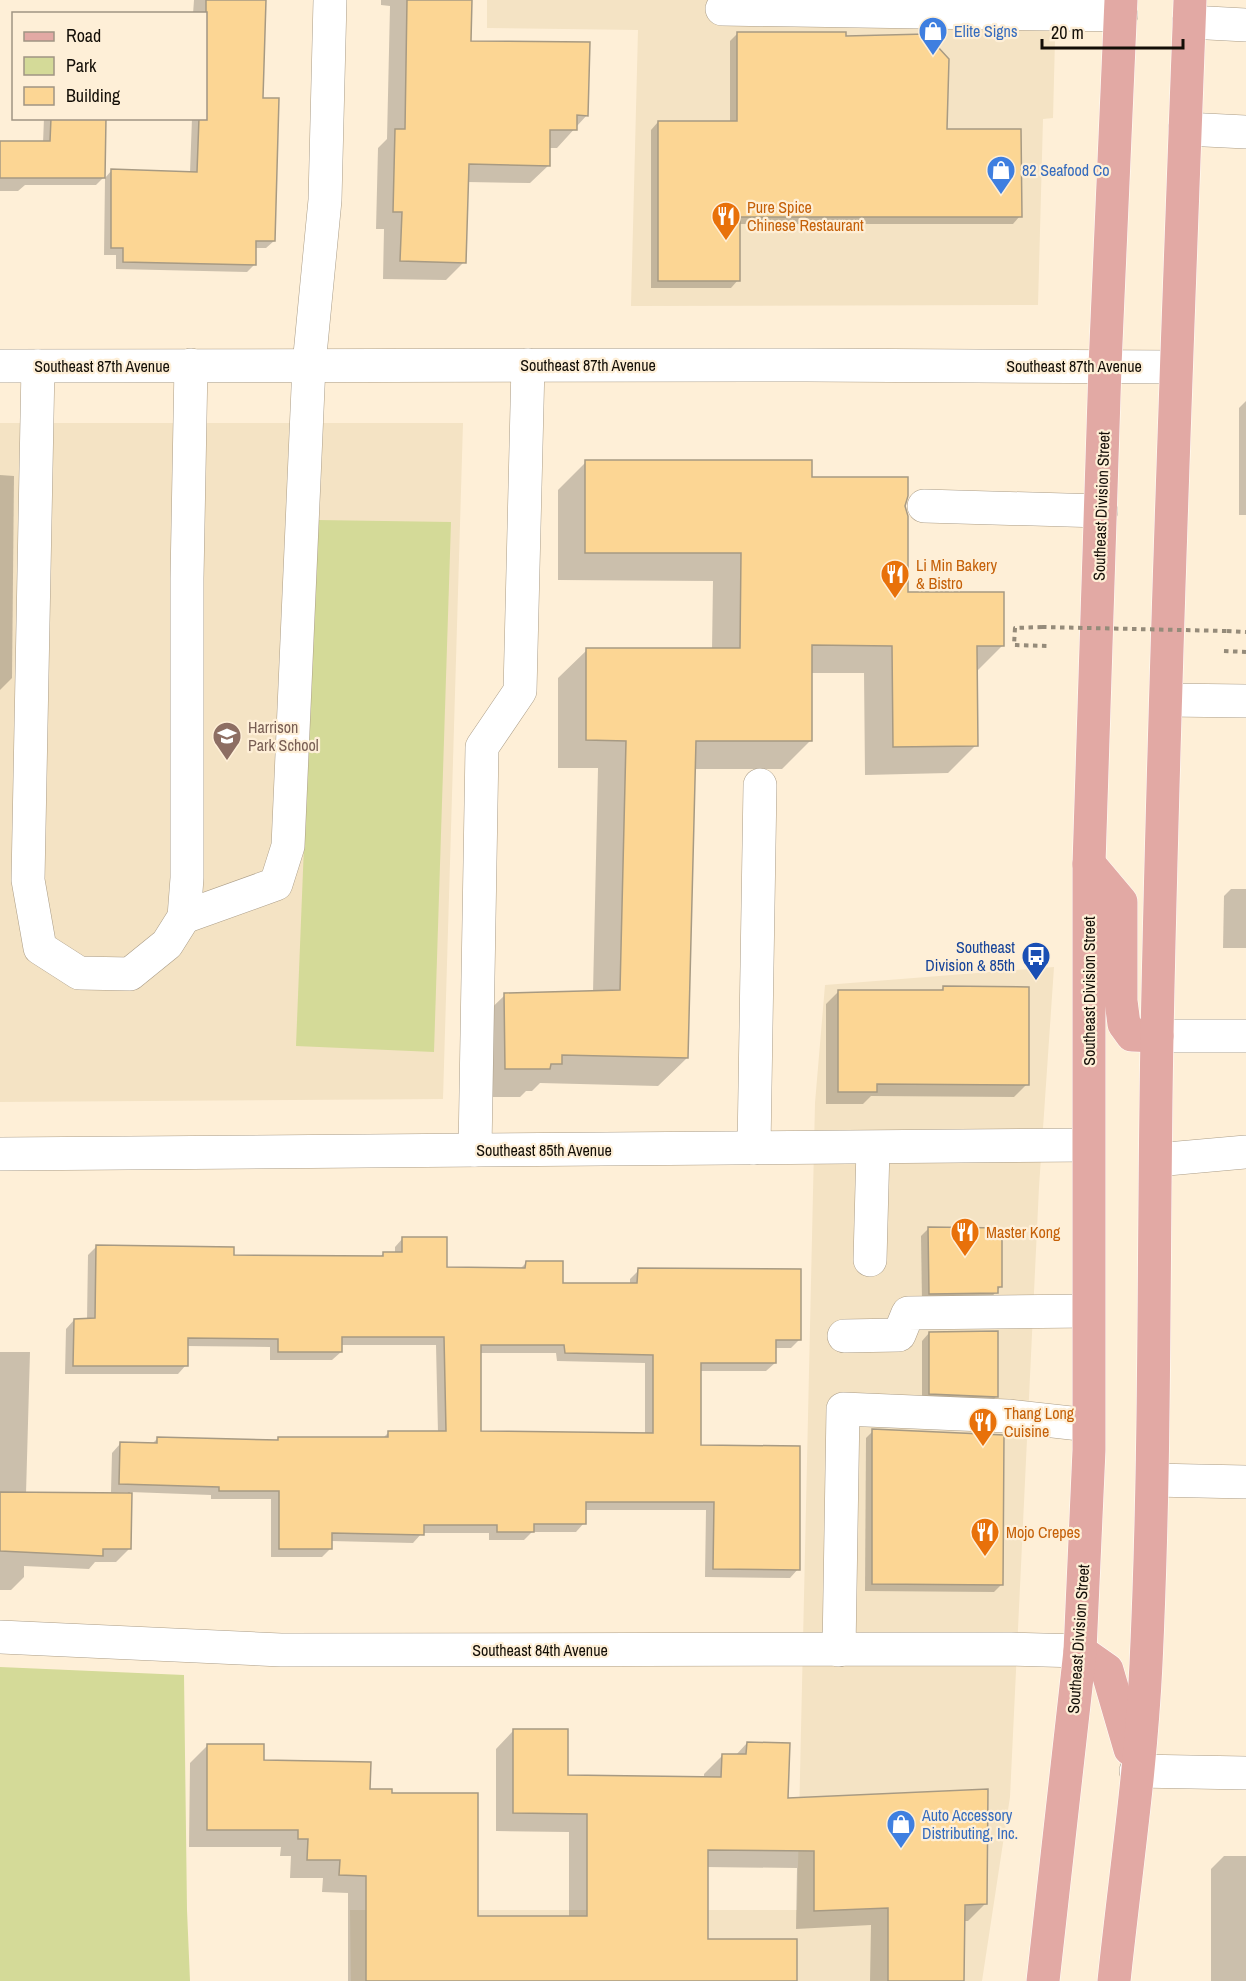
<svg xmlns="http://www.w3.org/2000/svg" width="1246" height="1981" viewBox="0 0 1246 1981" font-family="'Archivo Narrow',sans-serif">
  <rect width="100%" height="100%" fill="#feefd7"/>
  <!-- built -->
  <g fill="#f4e3c4">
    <path d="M487 0H1056L1053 118 1043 119 1038 305 631 306 638 30 487 28Z"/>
    <path d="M0 423H463L443 1099 0 1102Z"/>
    <path d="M1054 967 1039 1187 1010 1797 982 1981H351L350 1910H797L815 1103 825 985Z"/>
  </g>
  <!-- green -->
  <g fill="#d4da98">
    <path d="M317 520 451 522 434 1052 296 1046Z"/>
    <path d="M0 1667 184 1675 187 1910 190 1981H0Z"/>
  </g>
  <!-- shadow -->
  <g fill="#0003" fill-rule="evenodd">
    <path d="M194 0H265L262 99 274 241 266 248H255L254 265 247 272 116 269V255H104L105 178 112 170 190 173 192 118H206V14H193Z"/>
    <path d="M381 0H471L470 43 587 115 557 148H549V165L530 183 467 182 464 262 446 280 383 279 384 229H376L378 148 387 139 390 6 381 5Z"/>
    <path d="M738 33 844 37 946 130 1020 216 1013 224H738V280L731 288H651V130L658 122H730V41Z"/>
    <path d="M44 118H104V177L96 185H25L18 191H0V143H43Z"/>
    <path d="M1246 401V515H1239V408Z"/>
    <path d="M586 462 810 478 904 506 906 593 1002 646 976 672V745L948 773 865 775 864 673H811L810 741 782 769H694L687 1058 658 1086 540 1083 532 1091H526L520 1097H478L476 1023 505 995 593 992 598 768H558V678L587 650H712L713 581 558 580V490Z"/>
    <path d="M0 475 14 476 12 678 0 690Z"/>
    <path d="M1231 889H1246V948H1223L1224 896Z"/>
    <path d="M943 988 1027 1084 1014 1097 871 1096 863 1104H826V1004L839 991H940Z"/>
    <path d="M928 1229 1001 1286 989 1300 922 1301 921 1236Z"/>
    <path d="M403 1238 445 1268 519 1270 526 1263 562 1284H630V1279L639 1270 799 1340 791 1348H775V1363L766 1371H699V1447L798 1569 790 1578 705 1577 706 1510H584V1523L576 1532H532L524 1540H489V1533H422L413 1543 331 1541V1548L322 1557H271V1499H211V1495L130 1492 129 1549 116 1562H95L89 1569 24 1566V1577L11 1590H0V1352H30L26 1494 127 1495 128 1492H111L112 1453 120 1444H152L158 1438 276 1442 279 1438H383L389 1432 438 1433 436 1345H341V1352L332 1360H270V1347L186 1346V1365L178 1374H65L66 1329 74 1320H87L88 1255 97 1246 232 1256 379 1258 384 1253 395 1254V1247ZM480 1353H556L557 1361 645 1363V1435L480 1433Z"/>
    <path d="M929 1333 997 1396 989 1404 922 1401V1341Z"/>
    <path d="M873 1431 1001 1585 994 1592 865 1591 866 1438Z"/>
    <path d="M514 1730 566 1777 704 1778V1774L722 1756H735L747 1743 787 1800 986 1903 968 1921H963V1981H870L871 1925 796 1929 797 1868 706 1867V1941L795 1981H348V1893L322 1892 323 1878H290L291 1856H280L281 1847H189L190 1763 208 1745 369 1790 477 1918H569V1832L496 1831V1749Z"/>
    <path d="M1224 1856H1246V1981H1211V1869Z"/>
  </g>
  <!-- building -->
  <g fill="#fcd694" stroke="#a79a83" stroke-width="1.5" fill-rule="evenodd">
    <path d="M206 0H266L263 98H279L275 241H256V265L123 262V248H111V169L197 172 199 118H206Z"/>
    <path d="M407 0H472L471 41 590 42 588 116 577 115V130H550V166L469 164 466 263 400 261 402 212H393L395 129H405Z"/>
    <path d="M737 32H846V36L926 34 949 59 947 129H1021L1022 217H740V281H658V121H737Z"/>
    <path d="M51 118H106L105 178H0V141H50Z"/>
    <path d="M585 460H812V477H908V496L905 506 908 516V592H1004V646H977L978 746 893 747 892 646 812 645V741H696L688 1058 562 1055V1064H551L550 1069H505L504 993 620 990 626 741 586 740V648H740L741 553H585Z"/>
    <path d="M943 986 1029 987V1085L877 1084V1092H838V990H943Z"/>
    <path d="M928 1227 1002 1228V1287H998V1293L929 1294Z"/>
    <path d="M402 1237H447V1267L525 1268 526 1261H563V1283H637L638 1268 801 1269V1340H776V1363H701V1445L800 1446V1570L713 1569 714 1502H586V1524H534V1532H497V1525H424V1535L332 1533V1549H279V1491H219V1487L119 1484 120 1442 157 1443V1437L278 1440V1437H388V1431H446L444 1337H342V1352H278V1339L188 1338V1366H73L74 1319 95 1318 96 1245 234 1247V1255L383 1256V1252H402ZM481 1345H564L565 1353 653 1355V1433L481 1431Z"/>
    <path d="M998 1331V1397L929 1394V1332Z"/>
    <path d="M872 1429 1004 1435 1003 1585 872 1584Z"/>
    <path d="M0 1492 132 1493 131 1549H103V1556L0 1551Z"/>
    <path d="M513 1729H568V1775L721 1777 722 1754H746L747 1742 790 1743 788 1798 988 1789 987 1904 965 1905 964 1981H888V1908L814 1911V1851L708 1850V1939H797V1981H366V1876L339 1875 340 1860H307L308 1839H298V1830H207V1744H264V1760L371 1762 370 1789H392V1793H478V1916H587V1814L513 1813Z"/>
  </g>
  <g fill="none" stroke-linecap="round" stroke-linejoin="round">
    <!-- minor casing -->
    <g stroke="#ab9d87" stroke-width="34">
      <g id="minor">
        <path d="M722 9 1121 15"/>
        <path d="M1189 22 1246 25"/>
        <path d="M1185 129 1246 132"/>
        <path d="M0 366 807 365 1175 367"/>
        <path d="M38 366 28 880 40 948 79 973 130 974 167 944 184 917 187 878V578L191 365"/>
        <path d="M924 506 1101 511"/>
        <path d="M1166 700 1246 701"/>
        <path d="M184 917 276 884 288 846 309 365 325 200 330 0"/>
        <path d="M1157 1036H1246"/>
        <path d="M754 1148 760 785"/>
        <path d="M475 1150 482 747 520 691 528 365"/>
        <path d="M0 1154 1089 1145"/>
        <path d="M1156 1160 1246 1152"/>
        <path d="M870 1260 873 1148"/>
        <path d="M844 1336 899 1335 908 1313 1089 1311"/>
        <path d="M1152 1480 1246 1482"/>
        <path d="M0 1637 281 1650 1011 1649 1080 1651"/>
        <path d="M839 1650 843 1409 1008 1416 1089 1425"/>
        <path d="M1136 1771 1246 1773"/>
      </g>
    </g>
    <!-- major casing -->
    <g stroke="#fff" stroke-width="34">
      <g id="major">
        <path d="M1089 864 1121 902V1001L1124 1024 1132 1035 1157 1036"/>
        <path d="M1080 1651 1107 1670 1130 1749"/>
        <path d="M1043 1981 1080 1651 1089 1450V864L1105 366 1121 0"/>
        <path d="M1114 1981C1125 1876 1141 1770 1146 1664 1156 1455 1153 1245 1157 1036 1164 691 1177 345 1190 0"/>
      </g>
    </g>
    <!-- path -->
    <g stroke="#958b7a" stroke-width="4" stroke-dasharray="4.5 4.5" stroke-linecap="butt">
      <path d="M1042 627 1015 628 1014 645 1047 646"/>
      <path d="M1227 631 1246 632"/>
      <path d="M1224 651 1246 652"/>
    </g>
    <!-- minor -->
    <use href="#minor" stroke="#fff" stroke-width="33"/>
    <!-- major -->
    <use href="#major" stroke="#e2a9a4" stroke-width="33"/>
    <!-- path-bridge -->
    <path stroke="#958b7a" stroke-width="4" stroke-dasharray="4.5 4.5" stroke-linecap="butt" d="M1042 627 1227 631"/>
  </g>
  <!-- icons -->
  <defs>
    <g id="shop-pin" transform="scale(1.5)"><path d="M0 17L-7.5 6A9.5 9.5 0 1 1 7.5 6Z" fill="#3f7fe0" stroke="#feefd7"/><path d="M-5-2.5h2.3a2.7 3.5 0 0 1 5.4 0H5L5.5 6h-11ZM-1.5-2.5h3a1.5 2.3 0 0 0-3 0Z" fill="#fff"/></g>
    <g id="restaurant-pin" transform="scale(1.5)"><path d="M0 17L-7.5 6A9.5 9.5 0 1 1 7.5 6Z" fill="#e8710a" stroke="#feefd7"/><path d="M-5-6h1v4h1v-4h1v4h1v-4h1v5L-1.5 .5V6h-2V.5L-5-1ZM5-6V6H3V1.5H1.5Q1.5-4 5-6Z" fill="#fff"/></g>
    <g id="school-pin" transform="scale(1.5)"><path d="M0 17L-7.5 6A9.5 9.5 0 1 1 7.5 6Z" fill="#8d6e63" stroke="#feefd7"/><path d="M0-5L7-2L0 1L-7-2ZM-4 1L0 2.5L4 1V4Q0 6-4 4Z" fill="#fff"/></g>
    <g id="bus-pin" transform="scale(1.5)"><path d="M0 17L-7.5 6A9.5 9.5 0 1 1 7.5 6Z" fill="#1a4fb4" stroke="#feefd7"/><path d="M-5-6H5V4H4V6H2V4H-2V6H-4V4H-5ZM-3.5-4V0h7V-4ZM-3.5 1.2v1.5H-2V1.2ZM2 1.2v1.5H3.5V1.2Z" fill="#fff"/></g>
  </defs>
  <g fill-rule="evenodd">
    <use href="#shop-pin" x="933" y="31"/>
    <use href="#shop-pin" x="1001" y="170"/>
    <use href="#restaurant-pin" x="726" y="216"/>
    <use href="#restaurant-pin" x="895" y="574"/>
    <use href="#school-pin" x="227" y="736"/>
    <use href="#bus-pin" x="1036" y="956"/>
    <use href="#restaurant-pin" x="965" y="1232"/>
    <use href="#restaurant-pin" x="983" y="1422"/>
    <use href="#restaurant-pin" x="985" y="1532"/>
    <use href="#shop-pin" x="901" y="1824"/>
  </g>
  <g text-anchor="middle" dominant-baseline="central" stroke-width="4.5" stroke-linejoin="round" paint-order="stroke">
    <!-- shop labels -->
    <g font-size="16" fill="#366cbe" stroke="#feefd7" text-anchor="start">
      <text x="954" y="31">Elite Signs</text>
      <text x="1022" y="170">82 Seafood Co</text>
      <text x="922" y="1815">Auto Accessory<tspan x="922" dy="18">Distributing, Inc.</tspan></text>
    </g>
    <!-- food labels -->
    <g font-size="16" fill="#c56008" stroke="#feefd7" text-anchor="start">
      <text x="747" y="207">Pure Spice<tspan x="747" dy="18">Chinese Restaurant</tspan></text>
      <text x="916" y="565">Li Min Bakery<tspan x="916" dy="18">&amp; Bistro</tspan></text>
      <text x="986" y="1232">Master Kong</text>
      <text x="1004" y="1413">Thang Long<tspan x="1004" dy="18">Cuisine</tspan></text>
      <text x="1006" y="1532">Mojo Crepes</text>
    </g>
    <!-- street labels -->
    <g font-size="16" fill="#130e07" stroke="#feefd7">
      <text x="588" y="365">Southeast 87th Avenue</text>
      <text x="102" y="366">Southeast 87th Avenue</text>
      <text x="1074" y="366">Southeast 87th Avenue</text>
      <text transform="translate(1101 506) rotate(-88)">Southeast Division Street</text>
      <text transform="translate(1089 991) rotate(-90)">Southeast Division Street</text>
      <text x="544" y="1150">Southeast 85th Avenue</text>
      <text transform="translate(1078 1639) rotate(-86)">Southeast Division Street</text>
      <text x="540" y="1650">Southeast 84th Avenue</text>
    </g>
    <!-- education labels -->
    <g font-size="16" fill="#785e54" stroke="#feefd7" text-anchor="start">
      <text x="248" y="727">Harrison<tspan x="248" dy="18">Park School</tspan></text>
    </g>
    <!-- transit labels -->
    <g font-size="16" fill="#164399" stroke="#feefd7" text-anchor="end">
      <text x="1015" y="947">Southeast<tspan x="1015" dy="18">Division &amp; 85th</tspan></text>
    </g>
  </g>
  <!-- legend -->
  <rect x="12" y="12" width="195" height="108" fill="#feefd7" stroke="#a09584" stroke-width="1.5"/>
  <rect x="24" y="32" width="30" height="9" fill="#e2a9a4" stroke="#a09584" stroke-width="1.5"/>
  <text x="66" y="42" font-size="18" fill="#130e07">Road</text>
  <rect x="24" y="57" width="30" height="18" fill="#d4da98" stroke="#a09584" stroke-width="1.5"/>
  <text x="66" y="72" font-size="18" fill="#130e07">Park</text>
  <rect x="24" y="87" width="30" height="18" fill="#fcd694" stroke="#a09584" stroke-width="1.5"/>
  <text x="66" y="102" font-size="18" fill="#130e07">Building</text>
  <!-- scale -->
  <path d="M1042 39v9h141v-9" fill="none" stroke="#130e07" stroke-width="3"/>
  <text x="1051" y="39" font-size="18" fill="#130e07" stroke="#feefd7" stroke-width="4.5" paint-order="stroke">20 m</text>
</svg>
